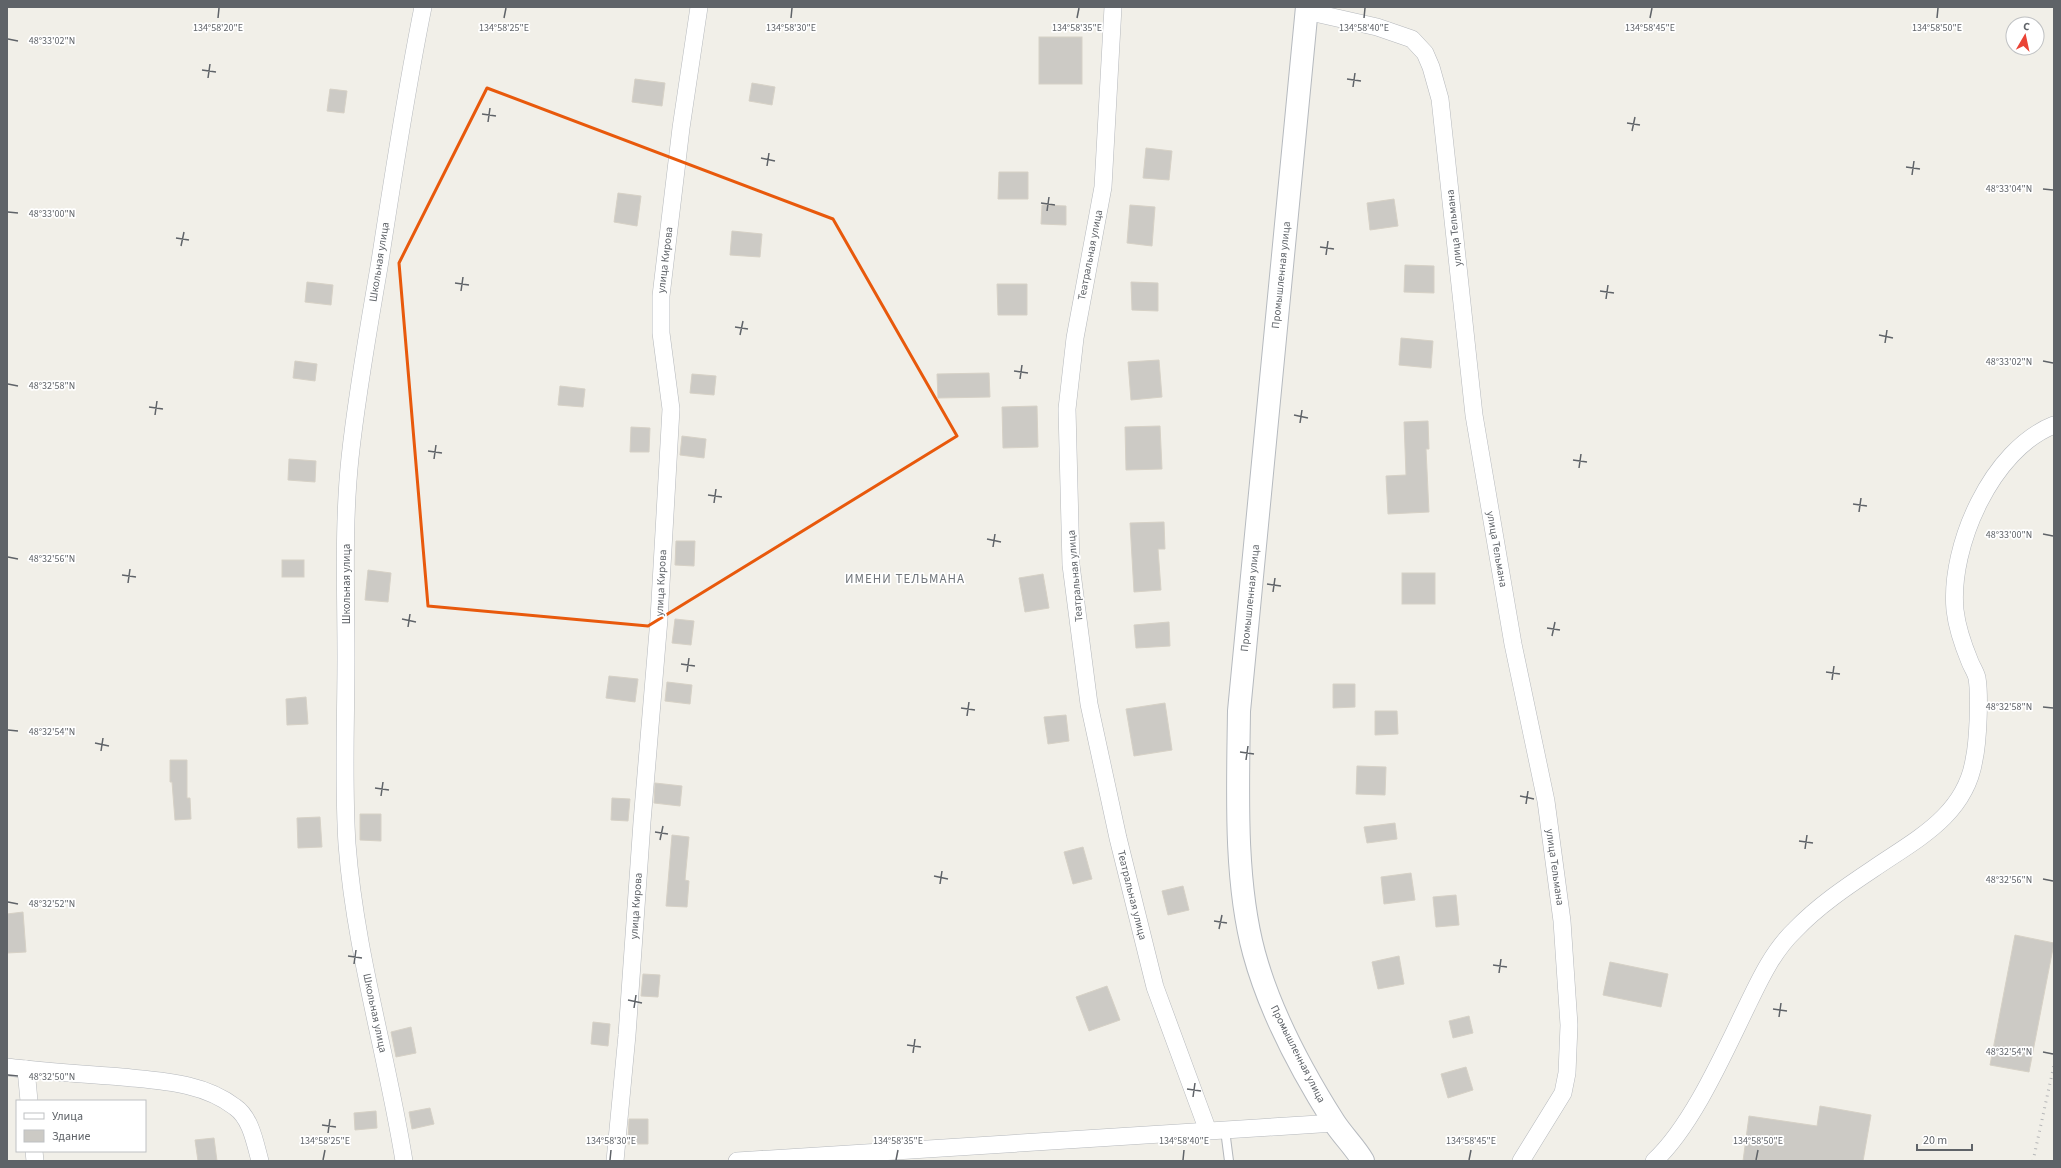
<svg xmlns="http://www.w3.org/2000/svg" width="2061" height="1168" viewBox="0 0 2061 1168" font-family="'Source Sans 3',sans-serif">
  <rect width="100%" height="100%" fill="#f1efe8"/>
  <!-- building -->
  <g fill="#cccac5" stroke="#d6d1c6">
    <rect x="1039" y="37" width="43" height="47"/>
    <path d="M635 79 665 83 662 106 632 102Z"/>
    <path d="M752 83 775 87 772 105 749 101Z"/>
    <path d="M330 89 347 91 344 113 327 111Z"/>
    <path d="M1146 148 1172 151 1169 180 1143 178Z"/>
    <path d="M999 172H1028V199H998Z"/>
    <path d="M618 193 641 196 637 226 614 222Z"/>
    <path d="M1394 199 1398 226 1370 230 1367 203Z"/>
    <path d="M1042 205 1066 206V225L1041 224Z"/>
    <path d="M1130 205 1155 207 1152 246 1127 243Z"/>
    <path d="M732 231 762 234 760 257 730 255Z"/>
    <path d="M1405 265 1434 266V293L1404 292Z"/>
    <path d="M307 282 333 285 331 305 305 302Z"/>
    <path d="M1131 282 1158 283V311L1132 310Z"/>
    <path d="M997 284H1027V315H998Z"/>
    <path d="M1401 338 1433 341 1431 368 1399 365Z"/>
    <path d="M1159 360 1162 397 1131 400 1128 362Z"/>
    <path d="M295 361 317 364 315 381 293 378Z"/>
    <path d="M989 373 990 397 938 398 937 374Z"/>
    <path d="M692 374 716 376 714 395 690 393Z"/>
    <path d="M560 386 585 389 583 407 558 405Z"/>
    <path d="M1037 406 1038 447 1003 448 1002 407Z"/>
    <path d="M1428 421 1429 449H1426L1429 512 1388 514 1386 476 1406 475 1404 422Z"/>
    <path d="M1160 426 1162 469 1126 470 1125 427Z"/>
    <path d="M631 427 650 428 649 452H630Z"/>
    <path d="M682 436 706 439 704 458 680 455Z"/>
    <path d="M289 459 316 461 315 482 288 480Z"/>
    <path d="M1164 522 1165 549H1158L1161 590 1134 592 1130 523Z"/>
    <path d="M676 541H695L694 566 675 565Z"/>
    <rect x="282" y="560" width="22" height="17"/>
    <path d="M368 570 391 573 388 602 365 600Z"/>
    <rect x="1402" y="573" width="33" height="31"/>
    <path d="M1043 574 1049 608 1025 612 1019 578Z"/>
    <path d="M675 619 694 621 691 645 672 643Z"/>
    <path d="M1169 622 1170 646 1136 648 1134 625Z"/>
    <path d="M609 676 638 679 635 702 606 698Z"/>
    <path d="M667 682 692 685 690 704 665 701Z"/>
    <path d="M1333 684H1355V707L1333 708Z"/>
    <path d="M306 697 308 724 287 725 286 699Z"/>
    <path d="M1165 703 1172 750 1134 756 1126 709Z"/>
    <path d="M1375 711H1397L1398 734 1375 735Z"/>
    <path d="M1066 715 1069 741 1048 744 1044 717Z"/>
    <path d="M170 760H187V798H190L191 819 175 820 172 782H170Z"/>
    <path d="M1357 766 1386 767 1385 795 1356 794Z"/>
    <path d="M655 783 682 786 680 806 654 803Z"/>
    <path d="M612 798 630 799 628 821 611 820Z"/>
    <path d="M360 814H381V841L360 840Z"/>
    <path d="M320 817 322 847 298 848 297 818Z"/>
    <path d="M1395 823 1397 839 1367 843 1364 827Z"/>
    <path d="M672 835 689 837 685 880 689 881 687 907 666 906Z"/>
    <path d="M1083 847 1092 879 1073 884 1064 852Z"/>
    <path d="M1411 873 1415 900 1384 904 1381 877Z"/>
    <path d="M1183 886 1189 910 1168 915 1162 891Z"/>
    <path d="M1456 895 1459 925 1436 927 1433 897Z"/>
    <path d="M23 912 26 952 7 953V914Z"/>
    <path d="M2015 935 2054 943 2029 1072 1990 1065Z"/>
    <path d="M1399 956 1404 984 1378 989 1372 962Z"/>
    <path d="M1610 962 1668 974 1661 1007 1603 995Z"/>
    <path d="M643 974 660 975 658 997 641 996Z"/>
    <path d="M1107 986 1120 1020 1089 1031 1076 997Z"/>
    <path d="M1469 1016 1473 1033 1453 1038 1449 1021Z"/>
    <path d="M593 1022 610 1024 608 1046 591 1044Z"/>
    <path d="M411 1027 416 1053 396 1057 391 1032Z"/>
    <path d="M1466 1067 1473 1090 1448 1098 1441 1074Z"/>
    <path d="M1820 1106 1871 1115 1863 1161H1743L1749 1116 1817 1126Z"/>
    <path d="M430 1108 434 1124 412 1129 409 1112Z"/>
    <path d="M376 1111 377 1128 355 1130 354 1113Z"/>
    <path d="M629 1119H648V1144H628Z"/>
    <path d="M214 1138 217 1161H198L195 1140Z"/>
  </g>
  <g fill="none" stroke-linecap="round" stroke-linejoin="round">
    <!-- lane casing -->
    <g stroke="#b5b8bc" stroke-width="10">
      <path id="lane" d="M1225 1130 1229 1161"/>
    </g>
    <!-- street casing -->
    <g stroke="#b5b8bc" stroke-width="18">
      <g id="street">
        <path d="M1113 7 1103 187 1075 338 1067 409 1071 565 1089 704 1118 838 1155 987 1208 1131"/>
        <path d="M1306 11 1377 27 1412 39 1425 53 1431 67 1440 99 1474 415 1513 644 1546 801 1562 921 1569 1025 1567 1073 1563 1093 1521 1161"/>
        <path d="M7 1067C45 1072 84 1074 122 1077 160 1081 203 1082 235 1107 251 1118 255 1143 260 1161"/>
        <path d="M26 1069 29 1101"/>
        <path d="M34 1151 35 1161"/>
        <path d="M404 1161C387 1055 355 951 347 844 343 782 346 719 346 657 346 591 343 524 350 458 357 392 369 326 380 261 393 176 406 91 423 7"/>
        <path d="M615 1161 627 1035 642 822 659 619 671 409 661 333V296L681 128 699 7"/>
        <path d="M737 1161 1335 1123"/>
        <path d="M1654 1161C1692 1126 1724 1053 1747 1006 1760 979 1773 951 1795 930 1818 906 1846 887 1873 869 1915 840 1965 816 1974 760 1978 742 1980 696 1977 678 1976 673 1972 667 1970 662 1963 645 1957 628 1955 610 1949 546 1992 449 2054 425"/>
      </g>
    </g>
    <!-- secondary casing -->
    <g stroke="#b6babf" stroke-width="24">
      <path id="secondary" d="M1307 7 1239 711C1238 787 1234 879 1254 953 1270 1012 1301 1070 1334 1122 1343 1136 1355 1147 1363 1161"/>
    </g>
    <!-- lane -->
    <use href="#lane" stroke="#fff" stroke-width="8"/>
    <!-- street -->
    <use href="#street" stroke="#fff" stroke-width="17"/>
    <!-- secondary -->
    <use href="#secondary" stroke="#fff" stroke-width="22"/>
    <!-- rail -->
    <path stroke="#b6b7b8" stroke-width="3" stroke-dasharray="1 5" stroke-linecap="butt" d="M2033 1161 2054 1065"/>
  </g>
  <!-- marked area -->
  <path fill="none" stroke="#e8590c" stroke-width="3" stroke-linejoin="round" d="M487 88 833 219 957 436 648 626 428 606 399 263Z"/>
  <!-- ticks -->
  <path fill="none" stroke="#5f6368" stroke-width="1.5" d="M218 18 219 8M504 18 506 8M791 18 792 8M1077 18 1079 8M1364 18 1365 8M1650 18 1652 8M1937 18 1938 8M8 39 18 41M202 70 216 72M208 78 210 64M1347 79 1361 81M1353 87 1355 73M482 114 496 116M488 122 490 108M1627 123 1640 125M1632 131 1635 117M761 158 775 161M767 166 769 153M1906 167 1920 169M1912 175 1914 161M2043 189 2053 190M1041 203 1055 205M1047 211 1049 197M8 212 18 213M176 238 189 240M181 246 184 232M1320 247 1334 249M1326 255 1328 241M455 283 469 285M461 291 463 277M1600 291 1614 293M1606 299 1608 285M735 327 748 329M740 335 743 321M1879 335 1893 338M1885 343 1887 330M2043 361 2053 363M1014 371 1028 373M1020 379 1022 365M8 384 18 386M149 407 163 409M155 415 157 401M1294 415 1308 418M1300 423 1302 410M428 451 442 453M434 459 436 445M1573 460 1587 462M1579 468 1581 454M708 495 722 497M714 503 716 489M1853 504 1867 506M1859 512 1861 498M2043 534 2053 536M987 539 1001 542M993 547 995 534M8 557 18 559M122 575 136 577M128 583 130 569M1267 584 1281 586M1273 592 1275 578M402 619 416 622M408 627 410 614M1547 628 1560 630M1552 636 1555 622M681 664 695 666M687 672 689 658M1826 672 1840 674M1832 680 1834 666M2043 707 2053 708M961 708 975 710M967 716 969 702M8 730 18 731M95 743 109 746M101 751 103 738M1240 752 1254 754M1246 760 1248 746M375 788 389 790M381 796 383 782M1520 796 1534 799M1526 804 1528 791M655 832 668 834M660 840 663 826M1799 841 1813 843M1805 849 1807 835M934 876 948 879M2043 879 2053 881M940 884 942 871M8 902 18 904M1214 921 1227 923M1219 929 1222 915M348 956 362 958M354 964 356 950M1493 965 1507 967M1499 973 1501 959M628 1000 642 1003M634 1008 636 995M1773 1009 1787 1011M1779 1017 1781 1003M907 1045 921 1047M2043 1052 2053 1054M913 1053 915 1039M8 1075 18 1076M1187 1089 1201 1091M1193 1097 1195 1083M322 1125 336 1127M328 1133 330 1119M323 1160 325 1150M610 1160 611 1150M896 1160 898 1150M1183 1160 1184 1150M1469 1160 1471 1150M1756 1160 1758 1150"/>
  <g text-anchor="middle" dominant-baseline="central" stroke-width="3.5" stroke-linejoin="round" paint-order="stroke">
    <!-- street labels -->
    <g font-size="11" fill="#5f6368" stroke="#fff">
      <text transform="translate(1454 228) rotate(-96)">улица Тельмана</text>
      <text transform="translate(1090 255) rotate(-79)">Театральная улица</text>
      <text transform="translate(665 260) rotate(-83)">улица Кирова</text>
      <text transform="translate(379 262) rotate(-81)">Школьная улица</text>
      <text transform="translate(1281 275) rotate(-84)">Промышленная улица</text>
      <text transform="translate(1497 549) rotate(80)">улица Тельмана</text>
      <text transform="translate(1075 576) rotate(-95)">Театральная улица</text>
      <text transform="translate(661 583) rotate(-87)">улица Кирова</text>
      <text transform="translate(346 584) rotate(-90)">Школьная улица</text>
      <text transform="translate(1250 598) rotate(-84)">Промышленная улица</text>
      <text transform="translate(1555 867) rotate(82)">улица Тельмана</text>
      <text transform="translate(1132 895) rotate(76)">Театральная улица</text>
      <text transform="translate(636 906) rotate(-86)">улица Кирова</text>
      <text transform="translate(375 1013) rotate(78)">Школьная улица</text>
      <text transform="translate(1298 1054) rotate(63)">Промышленная улица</text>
    </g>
    <!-- quarter labels -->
    <g font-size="13" letter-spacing="1" fill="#70757a" stroke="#fff">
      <text x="905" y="579">ИМЕНИ ТЕЛЬМАНА</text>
    </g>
  </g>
  <g font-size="10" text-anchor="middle" fill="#5f6368" stroke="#fff" stroke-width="3.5" stroke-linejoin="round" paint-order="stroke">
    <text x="1077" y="31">134°58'35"E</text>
    <text x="1364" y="31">134°58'40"E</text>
    <text x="1650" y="31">134°58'45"E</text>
    <text x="1937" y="31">134°58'50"E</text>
    <text x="218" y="31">134°58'20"E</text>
    <text x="504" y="31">134°58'25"E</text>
    <text x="791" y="31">134°58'30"E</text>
    <text x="52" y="44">48°33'02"N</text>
    <text x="2009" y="192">48°33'04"N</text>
    <text x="52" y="217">48°33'00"N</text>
    <text x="2009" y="365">48°33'02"N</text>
    <text x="52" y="389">48°32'58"N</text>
    <text x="2009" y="538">48°33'00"N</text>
    <text x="52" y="562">48°32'56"N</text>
    <text x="2009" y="710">48°32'58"N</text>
    <text x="52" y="735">48°32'54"N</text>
    <text x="2009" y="883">48°32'56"N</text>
    <text x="52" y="907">48°32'52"N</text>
    <text x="2009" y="1055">48°32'54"N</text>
    <text x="52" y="1080">48°32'50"N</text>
    <text x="325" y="1144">134°58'25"E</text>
    <text x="611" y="1144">134°58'30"E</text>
    <text x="898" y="1144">134°58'35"E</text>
    <text x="1184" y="1144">134°58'40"E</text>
    <text x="1471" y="1144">134°58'45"E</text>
    <text x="1758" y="1144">134°58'50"E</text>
  </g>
  <!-- border -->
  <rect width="2061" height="1168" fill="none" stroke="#5f6368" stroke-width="16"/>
  <!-- legend -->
  <rect x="16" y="1100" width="130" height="52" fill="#ffffff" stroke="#bfc1c3"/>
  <rect x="24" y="1113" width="20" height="6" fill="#ffffff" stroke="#bfc1c3"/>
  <text x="52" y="1120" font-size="12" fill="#5f6368">Улица</text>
  <rect x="24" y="1130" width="20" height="12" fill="#cccac5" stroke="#bfc1c3"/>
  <text x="52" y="1140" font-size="12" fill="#5f6368">Здание</text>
  <!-- north arrow -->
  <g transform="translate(2025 36) rotate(9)"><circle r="19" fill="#ffffff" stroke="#bfc1c3"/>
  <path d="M0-3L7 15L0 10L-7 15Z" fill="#ea4335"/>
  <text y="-6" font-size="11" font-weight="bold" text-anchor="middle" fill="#5f6368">С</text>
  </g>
  <!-- scale -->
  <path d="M1917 1144v6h55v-6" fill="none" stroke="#5f6368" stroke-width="2"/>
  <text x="1923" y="1144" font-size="12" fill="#5f6368" stroke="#ffffff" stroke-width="3" paint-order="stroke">20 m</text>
</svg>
